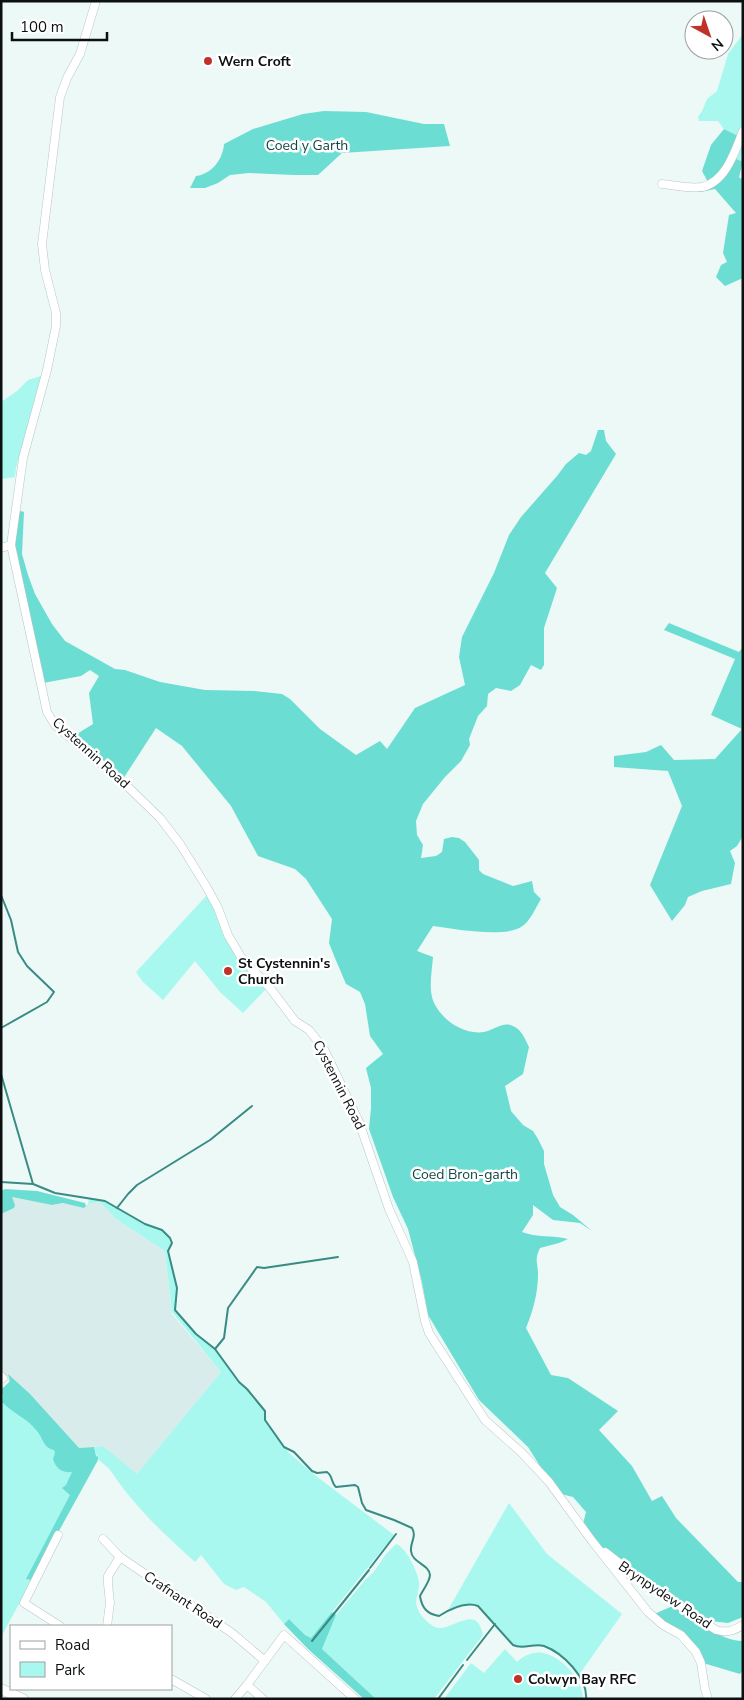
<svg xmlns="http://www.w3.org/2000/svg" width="744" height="1700" viewBox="0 0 744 1700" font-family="'Nunito Sans',sans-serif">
  <rect width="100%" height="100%" fill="#ecf9f7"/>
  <!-- built -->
  <path fill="#d8edeb" d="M12 1197 52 1205 63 1203 84 1207 88 1204 100 1202 116 1219 165 1251 172 1314 221 1372 137 1475 103 1446 70 1449 1 1373V1214L14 1208Z"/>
  <!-- green -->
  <g fill="#a8f8ef">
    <path d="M743 34V162L731 157 740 137 724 129 718 121H699L698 117 702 111 707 99 717 91 728 54Z"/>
    <path d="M41 376 16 468 15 477 1 479V402L17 391 28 380Z"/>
    <path d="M208 894 227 942 244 964 266 989 243 1013 220 992 195 961 163 1000 142 981 136 972Z"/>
    <path d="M89 1199 105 1201 145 1224 161 1230 170 1238 172 1243 168 1251 177 1288 176 1311 196 1334 215 1349 239 1382 247 1389 265 1411V1420L289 1453 316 1476 394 1535 311 1638 305 1635 289 1619 284 1624 266 1602 244 1587 236 1590 224 1584 201 1555 195 1562C165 1535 135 1507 113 1474 105 1461 98 1466 94 1447L103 1446 137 1474 221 1372 172 1312 165 1251 116 1219 100 1202 88 1204Z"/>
    <path d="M1 1385 83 1471 32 1580 1 1637Z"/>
    <path d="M509 1503 547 1554 622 1614 579 1675C569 1663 553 1646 537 1645 528 1645 522 1649 513 1645L478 1606C468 1602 458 1607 448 1610Z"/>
    <path d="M396 1544C405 1546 418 1572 419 1582 420 1596 411 1600 421 1615 426 1621 432 1627 439 1628 455 1628 477 1604 483 1635L434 1699H376L322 1649 336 1615 366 1579 373 1573 386 1554Z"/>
    <path d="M505 1649 517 1662C523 1656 534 1651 543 1653 562 1657 583 1679 583 1699H444L471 1663 484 1673Z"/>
  </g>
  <!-- forest -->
  <g fill="#6cddd2">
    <path d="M324 111 366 112 424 124H444L450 146 342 153 318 175H294L249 173 230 175 218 183 205 188H190L196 176C212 174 223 159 224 144L253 129 303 114Z"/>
    <path d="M724 129 740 137 732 157 743 162 739 177 741 179 743 176V278L725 286 716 277 721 265 727 262 723 253 729 215 736 213 715 189 700 192 691 190 709 184 702 171 711 145Z"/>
    <path d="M598 430H604L606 441 616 454 545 573 557 588 544 628V665L541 670 531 665 520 685 511 691 496 688 488 694 487 706 478 716 469 739 470 745 461 761 445 777 423 804 416 821 417 835 423 845 421 858 436 856 442 852 444 839 452 837 459 838 465 842 479 860V870L483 874 513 886 532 881 534 892 541 899C536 907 530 922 521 927 503 938 455 929 433 926L417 951 433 957C432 971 428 990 434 1003 443 1021 464 1035 484 1032 494 1030 503 1021 513 1026 522 1030 525 1039 529 1047L523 1074 505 1086 511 1111 523 1125 533 1131 538 1139 544 1151V1164L553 1195 560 1207 573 1215 592 1231 580 1223 553 1220 533 1205V1215L522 1232C537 1238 552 1235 568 1239L559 1243 540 1248C534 1261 538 1262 538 1274 538 1293 533 1311 526 1328L551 1375 568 1378 618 1411 599 1430 632 1466 652 1501 662 1496 676 1518 738 1582H743V1617L728 1623 710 1621 681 1606C699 1620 719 1641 743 1641V1670L740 1674 703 1663 696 1652 652 1615 677 1604 592 1541 582 1528 586 1512 573 1497 557 1493 528 1447 479 1400 428 1315 422 1282 408 1229 393 1197 369 1129 371 1108V1088L366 1068 383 1054 370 1036 365 1004 360 992 346 984 335 958 329 943 332 919 306 879 295 869 258 856 231 806 182 746 156 728 123 779 72 737 93 724 89 693 99 676 90 670 81 676 43 683 14 541 17 510 24 512 22 554 28 575 35 594 52 624 65 641 115 669 125 670 160 682 205 690 254 691 282 694 290 699 320 729 356 755 380 741 387 749 415 708 465 685 459 657 462 637 494 573 509 535 521 517 557 476 566 464 579 453 586 455 591 451Z"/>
    <path d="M669 623 739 652 743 647V836L737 846 730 851 735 863 731 884 702 891 688 897 685 905 672 921 650 885 682 806 668 771 614 767V756L646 752 661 745 674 760 715 759 742 729 711 715 735 659 664 630Z"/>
    <path d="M5 1189 37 1191 85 1203 86 1206 84 1208 63 1203 52 1205 12 1197 15 1205 14 1208 1 1214V1191Z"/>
    <path d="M8 1374 30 1394 79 1448 94 1447 96 1456 98 1457V1460L32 1580 26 1579 70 1495 62 1488 66 1485 72 1472C62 1473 56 1469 53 1459L55 1453 54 1450C43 1448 43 1437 36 1430 27 1418 12 1413 2 1402L3 1396 1 1390 10 1381Z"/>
    <path d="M332 1612 336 1615 322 1649 376 1699H364L308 1649 284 1624 289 1619 305 1635 311 1638Z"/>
  </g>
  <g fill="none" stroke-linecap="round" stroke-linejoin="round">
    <!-- stream -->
    <g stroke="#398b84" stroke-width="2">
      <path d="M1 895 11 920 18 952 27 966 54 992 47 1002 1 1028"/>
      <path d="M1 1074 33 1184"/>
      <path d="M1 1182 33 1184 55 1193 105 1201 145 1224 162 1230 170 1238 172 1243 168 1251 177 1288 175 1310 196 1334 215 1349 239 1382 247 1389 265 1411V1420L284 1447 294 1452 312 1471 317 1473 327 1472C333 1476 331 1483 336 1487L355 1485 358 1487 362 1503 366 1510 394 1520 412 1528C417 1537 410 1542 411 1551 412 1563 429 1564 430 1575 430 1581 423 1590 420 1596 422 1608 427 1614 439 1616 450 1609 465 1601 478 1606L513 1645C523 1650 533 1643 544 1646 563 1653 588 1678 586 1699"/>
      <path d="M117 1208 128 1194 137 1185 210 1140 252 1106"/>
      <path d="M215 1349 224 1338 228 1308 257 1267 264 1268 338 1257"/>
      <path d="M370 1568 396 1534"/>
      <path d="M312 1641 369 1570"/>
      <path d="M467 1660 495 1624"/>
      <path d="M438 1699 463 1665"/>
    </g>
    <!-- minor casing -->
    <g stroke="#b9c6c4" stroke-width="9">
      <g id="minor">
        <path d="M96 1 80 54 67 78 60 97 42 244 45 270 56 313V326L47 370 23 458 11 545 47 712 55 725 124 783 160 818 180 844 206 886 218 908 228 935 241 957 270 988 295 1021 309 1030 324 1049 359 1122 389 1209 413 1262 425 1321 429 1333 485 1420 522 1453 549 1482 592 1541 648 1612 663 1625 681 1635 696 1652 701 1663 705 1689 708 1699"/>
        <path d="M662 184C674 185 689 189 702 187 726 182 735 151 743 131"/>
        <path d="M1 548 11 545"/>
        <path d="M1 1376 3 1378"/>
        <path d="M58 1535 24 1603 60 1626"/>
        <path d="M103 1539 120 1557 232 1633 265 1661"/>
        <path d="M605 1552 645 1583 716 1630C727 1633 733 1631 743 1625"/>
        <path d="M107 1626 110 1603 108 1584V1576L120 1557"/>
        <path d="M171 1679 206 1699"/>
        <path d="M247 1685 263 1699"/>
        <path d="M235 1699 247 1685 284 1635 355 1699"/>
      </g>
    </g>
    <!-- tertiary casing -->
    <g stroke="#b9c6c4" stroke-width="11">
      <path id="tertiary" d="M1 1689 23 1699"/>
    </g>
    <!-- minor -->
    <use href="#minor" stroke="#fff" stroke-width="8"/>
    <!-- tertiary -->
    <use href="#tertiary" stroke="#fff" stroke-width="10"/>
  </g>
  <!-- markers -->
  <g fill="#c03229" stroke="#fff" stroke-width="2">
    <circle cx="208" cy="61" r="5"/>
    <circle cx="228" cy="971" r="5"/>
    <circle cx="518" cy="1679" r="5"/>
  </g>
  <g text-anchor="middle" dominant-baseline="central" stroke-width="5" stroke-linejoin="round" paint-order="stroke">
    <!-- poi labels -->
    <g font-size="14" font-weight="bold" fill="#0c1010" stroke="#fff" text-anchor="start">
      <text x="218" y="61">Wern Croft</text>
      <text x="238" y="963">St Cystennin's<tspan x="238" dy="16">Church</tspan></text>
      <text x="528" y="1679">Colwyn Bay RFC</text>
    </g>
    <!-- park labels -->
    <g font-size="14" fill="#144743" stroke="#fff">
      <text x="307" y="145">Coed y Garth</text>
      <text x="465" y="1174">Coed Bron-garth</text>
    </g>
    <!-- street labels -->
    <g font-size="14" fill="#0c1010" stroke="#fff">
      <text transform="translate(91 753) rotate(42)">Cystennin Road</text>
      <text transform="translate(339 1085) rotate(63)">Cystennin Road</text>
      <text transform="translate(665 1595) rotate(34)">Brynpydew Road</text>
      <text transform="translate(183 1600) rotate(34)">Crafnant Road</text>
    </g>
  </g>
  <!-- border -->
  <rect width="744" height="1700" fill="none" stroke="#0c1010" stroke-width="5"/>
  <!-- legend -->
  <rect x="10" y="1625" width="162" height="65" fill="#ffffff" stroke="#9e9f9f"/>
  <rect x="20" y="1641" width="25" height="8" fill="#ffffff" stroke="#9e9f9f"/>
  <text x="55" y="1650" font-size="15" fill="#0c1010">Road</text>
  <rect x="20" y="1662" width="25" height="15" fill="#a8f8ef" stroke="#9e9f9f"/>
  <text x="55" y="1675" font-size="15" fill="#0c1010">Park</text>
  <!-- north arrow -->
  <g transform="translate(709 35) rotate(140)"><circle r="24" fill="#ffffff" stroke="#9e9f9f"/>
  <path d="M0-4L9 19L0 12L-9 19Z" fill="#c03229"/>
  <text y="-8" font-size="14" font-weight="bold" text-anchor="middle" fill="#0c1010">N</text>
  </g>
  <!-- scale -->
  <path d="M12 32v8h95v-8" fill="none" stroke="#0c1010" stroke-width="2.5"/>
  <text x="20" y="32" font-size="15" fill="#0c1010" stroke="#ffffff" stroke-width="4" paint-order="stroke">100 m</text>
</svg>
